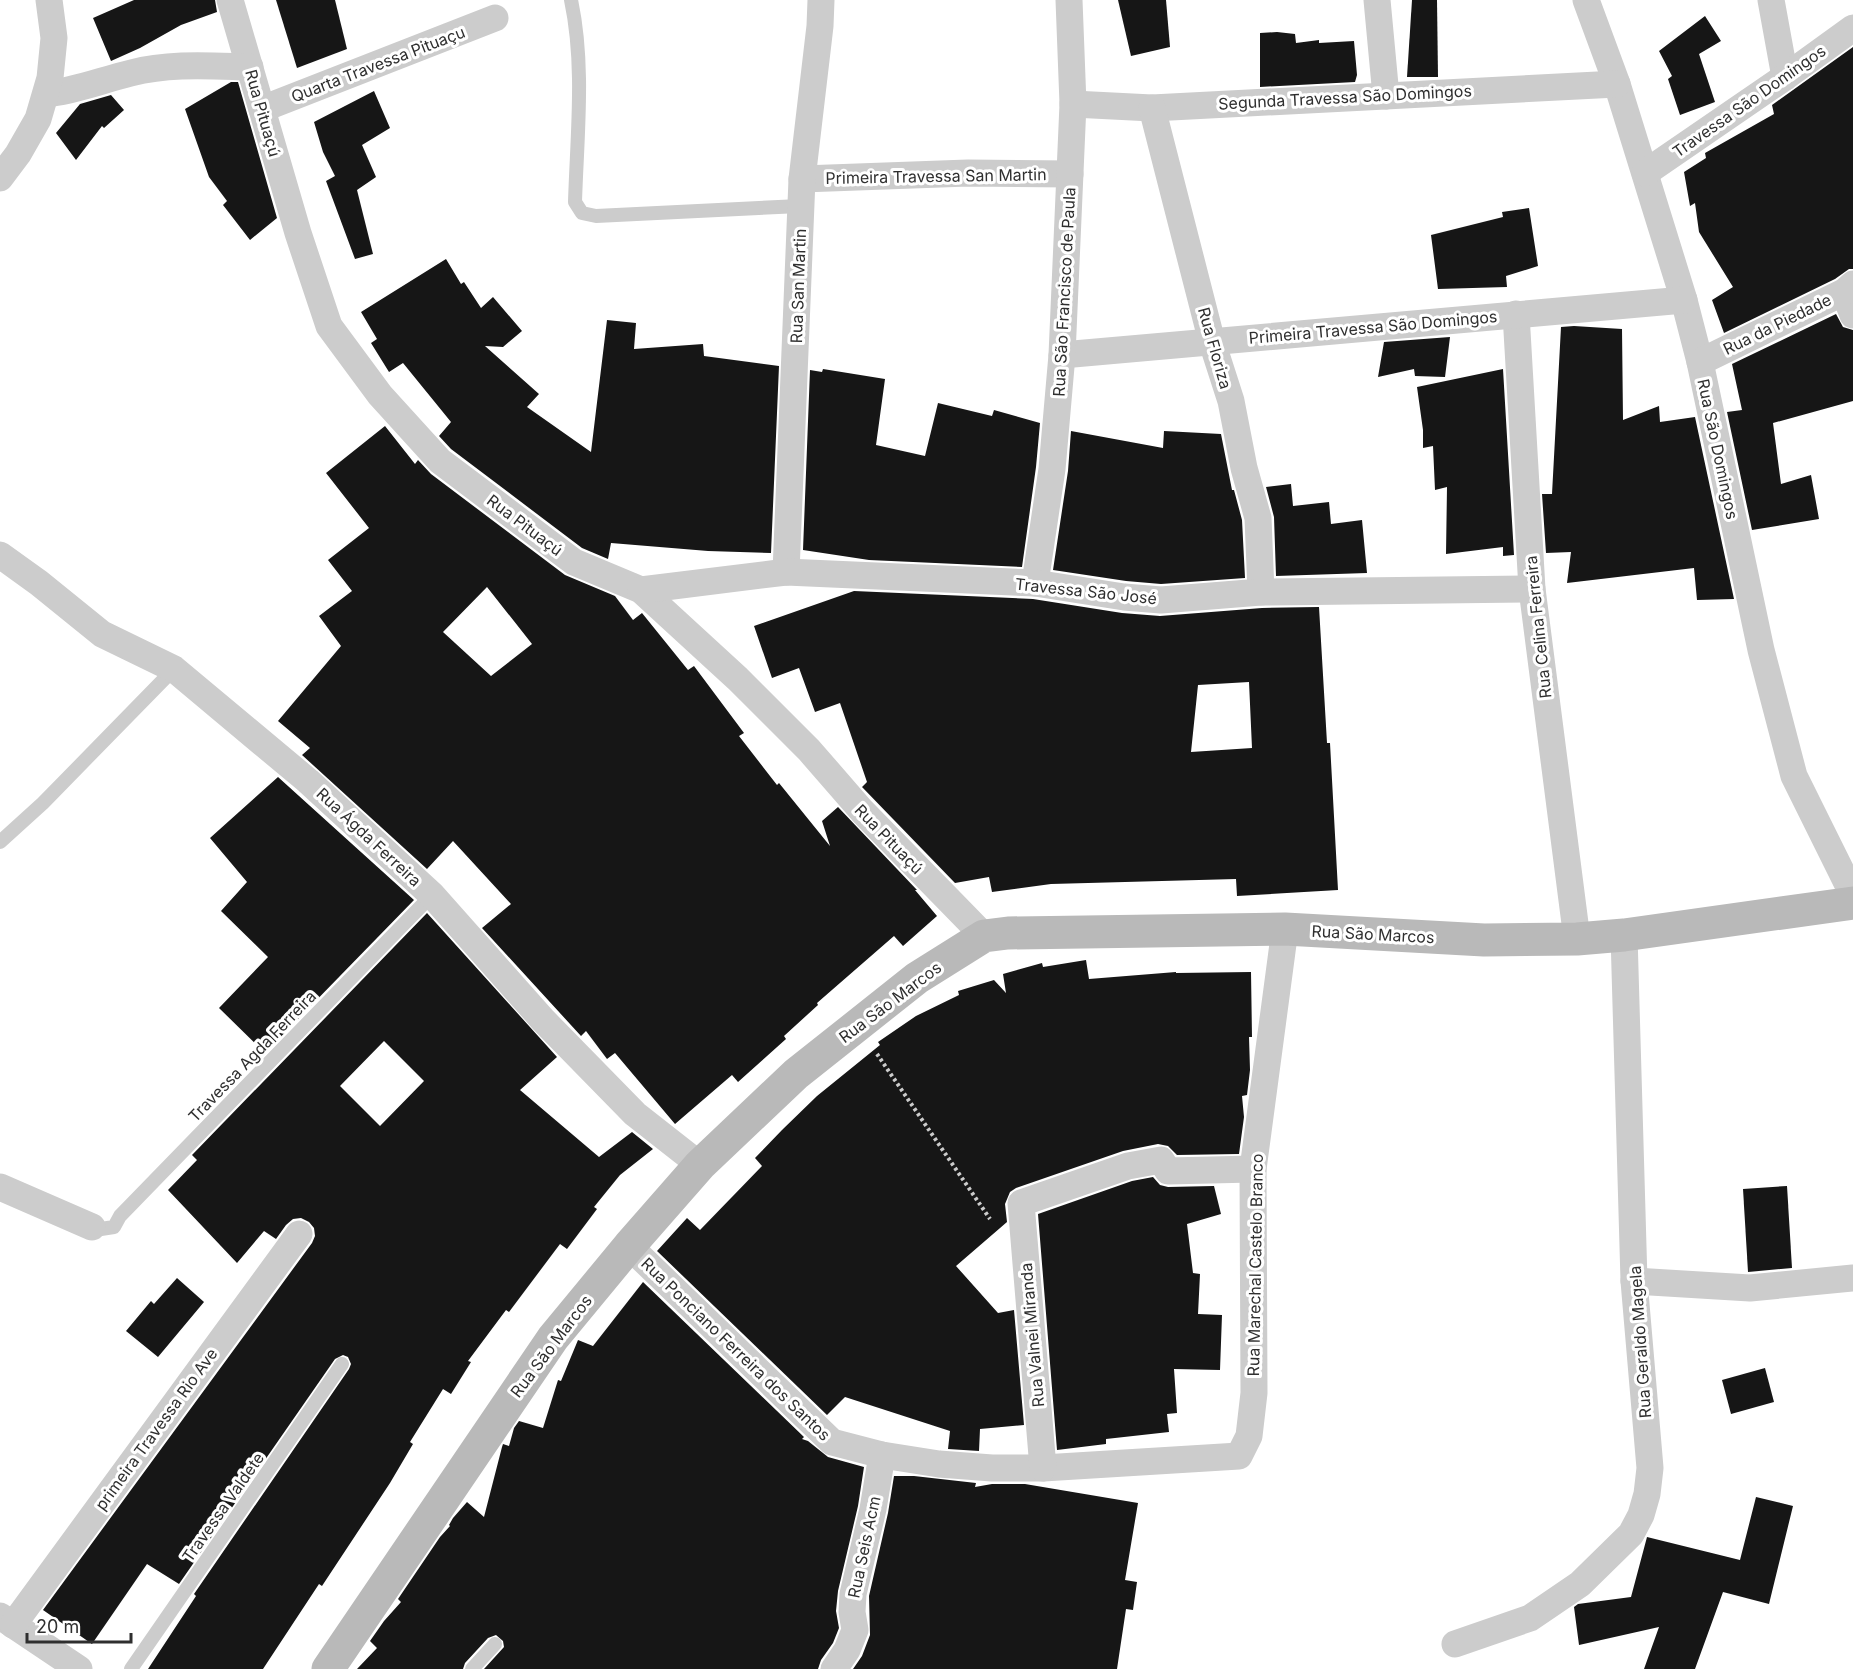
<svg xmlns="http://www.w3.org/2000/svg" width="1853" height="1669" viewBox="0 0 1853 1669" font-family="Inter,sans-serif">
  <rect width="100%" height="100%" fill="#fff"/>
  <!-- building -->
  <g fill="#161616" fill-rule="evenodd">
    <path d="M134 0H215L217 12 181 25 140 48 111 61 93 18Z"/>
    <path d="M276 0H335L347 49 297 68Z"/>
    <path d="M1118 0H1166L1170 47 1131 56Z"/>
    <path d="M1412 0H1437L1438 77H1407Z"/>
    <path d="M1705 16 1721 41 1699 54 1715 102 1680 115 1668 79 1672 76 1659 51Z"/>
    <path d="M1277 32 1295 34 1296 43 1319 40V43L1354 41 1357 75 1355 82 1260 87V33Z"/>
    <path d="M1853 47V269H1849L1835 279 1724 333 1712 300 1733 287 1699 232 1695 203 1690 206 1684 172 1706 158 1705 153 1774 114 1772 105Z"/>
    <path d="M231 82H238L277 218 250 240 223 205 227 201 209 177 185 109Z"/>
    <path d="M374 91 390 128 362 145 376 177 357 190 373 254 355 259 326 181 335 176 323 152 314 122Z"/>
    <path d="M111 95 124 110 104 128 102 126 76 160 56 133 80 104Z"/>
    <path d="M1529 208 1538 266 1506 276 1507 287 1438 289 1431 235 1503 217 1502 212Z"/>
    <path d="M446 259 461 284 464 282 481 308 493 297 522 331 503 347 485 346 539 394 527 407 591 452 607 320 636 323 634 349 703 344 704 356 779 366 771 553 708 551 611 543 608 559 582 548 451 449 439 436 451 422 403 363 389 372 371 343 377 339 361 312Z"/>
    <path d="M1836 314 1843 327 1853 330V401L1773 423 1781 484 1811 475 1819 519 1752 530 1727 412 1742 410 1732 364Z"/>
    <path d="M1574 326 1622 329 1623 420 1659 406 1660 422 1695 417 1734 599 1697 600 1694 568 1567 583 1571 552 1546 553 1542 494H1552L1561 327Z"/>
    <path d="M1450 337 1445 377 1415 376 1414 369 1378 377 1384 342Z"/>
    <path d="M823 369 885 379 876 445 925 456 938 403 992 416 994 410 1040 423 1036 467 1022 567 869 560 803 550 810 370 822 372Z"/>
    <path d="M1503 369 1514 555 1503 556V547L1446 554 1447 487 1435 490 1433 446 1423 448V430L1417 387Z"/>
    <path d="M385 426 415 464 418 460 431 474 565 575 615 596 633 620 642 613 688 670 694 666 744 733 739 736 777 785 779 783 830 846 822 821 838 807 917 890H915L937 916 903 946 894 936 817 1003 818 1005 784 1036 786 1039 738 1082 732 1075 675 1124 615 1053 607 1059 586 1031 581 1036 482 928 511 904 453 841 427 869 302 755 310 748 278 721 341 646 319 616 352 591 328 560 369 528 326 473ZM487 587 532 644 491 676 443 632Z"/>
    <path d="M1071 431 1163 448 1164 431 1221 434 1232 490H1234L1242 520 1245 578 1161 584 1126 581 1053 570 1068 471Z"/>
    <path d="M1291 484 1293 506 1329 502 1331 524 1362 520 1367 573 1276 576 1274 517 1266 487Z"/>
    <path d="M854 591 1033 599 1122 613 1160 616 1262 608 1319 607 1327 743H1330L1338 890 1237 896 1236 879 1051 884 992 892 989 877 955 883 862 787 867 782 840 703 815 712 799 668 772 678 754 626ZM1249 682 1252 748 1191 752 1198 685Z"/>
    <path d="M278 777 414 900 265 1053 219 1008 268 957 221 911 247 882 210 838Z"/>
    <path d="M427 913 557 1057 520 1090 599 1157 632 1132 653 1149 620 1175 594 1207 597 1209 567 1249 560 1244 509 1312 506 1310 468 1361 471 1362 451 1394 443 1389 410 1442 413 1444 390 1483 322 1586 319 1584 263 1669H148L196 1596 194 1594 349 1369 351 1364 348 1357 343 1355 335 1359 179 1584 147 1564 92 1644 43 1610 312 1243 315 1236 314 1228 309 1222 301 1218 293 1219 286 1225 276 1239 264 1231 237 1263 168 1190 197 1160 192 1155ZM384 1041 424 1081 380 1126 340 1086Z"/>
    <path d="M1086 960 1089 979 1176 972V973L1251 972 1252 1037H1249L1250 1070 1247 1095 1242 1096 1244 1117 1239 1154 1177 1155 1168 1146 1158 1144 1123 1151 1016 1188 1010 1192 1005 1204 1007 1222 956 1266 998 1313 1014 1310 1024 1425 980 1429 979 1451 948 1449 950 1431 845 1397 827 1415 657 1251 687 1218 700 1230 762 1166 755 1158 782 1130 817 1096 880 1045 878 1042 916 1016 959 995 958 991 994 980 1006 993 1003 974 1042 963 1043 967Z"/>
    <path d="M1153 1177 1160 1185 1168 1187 1214 1186 1221 1214 1187 1224 1193 1273 1200 1274 1198 1314 1222 1315 1220 1370 1174 1369 1177 1413 1167 1414 1169 1432 1106 1439V1444L1057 1450 1038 1214 1132 1181Z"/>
    <path d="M1787 1186 1792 1268 1748 1272 1743 1189Z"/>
    <path d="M177 1278 204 1302 158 1357 126 1331 151 1301 154 1304Z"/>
    <path d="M643 1282 804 1437 802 1439 808 1441 828 1457 864 1467 858 1506 838 1591 836 1611 839 1628 833 1643 821 1660 818 1669H484L504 1647 503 1641 496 1635 488 1638 465 1663 463 1669H357L377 1648 370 1641 384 1621 401 1602 398 1599 440 1537 450 1526 449 1525 453 1518 467 1502 484 1517 502 1447 503 1444 509 1446 514 1428 519 1421 543 1428 558 1380 561 1381 578 1340 593 1346Z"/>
    <path d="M1765 1368 1774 1402 1731 1414 1722 1380Z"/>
    <path d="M894 1476H914L976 1483 975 1487 992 1484H1025L1138 1503 1125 1580 1137 1582 1133 1610 1126 1609 1117 1669H853L862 1656 870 1635 869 1596 888 1513Z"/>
    <path d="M1756 1497 1793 1506 1769 1604 1723 1592 1695 1669H1644L1659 1627 1579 1645 1574 1607 1578 1604 1631 1597 1647 1537 1740 1560Z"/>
  </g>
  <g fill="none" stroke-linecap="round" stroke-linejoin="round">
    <!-- path -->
    <path stroke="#ccc" stroke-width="4" stroke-dasharray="3 3" stroke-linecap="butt" d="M877 1054 990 1219"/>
    <!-- lane -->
    <g stroke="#ccc" stroke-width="14">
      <path d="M571 0C585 65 577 136 575 202L582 213 596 216 800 206"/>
      <path d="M0 842 43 803 174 669"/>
      <path d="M92 1227 101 1229 114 1227 120 1216 432 895"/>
      <path d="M131 1669 342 1364"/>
      <path d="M472 1669 495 1644"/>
    </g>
    <!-- street -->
    <g stroke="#ccc" stroke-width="27">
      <path d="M230 0 298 233 329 326 380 395 440 461 574 562 641 590 738 679 809 750 862 811 984 936"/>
      <path d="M1377 0 1386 96"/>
      <path d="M1586 0 1617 84 1684 300 1700 362 1761 650 1794 776 1853 895"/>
      <path d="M1771 0 1785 77"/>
      <path d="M46 94C75 91 102 80 131 73 170 63 209 66 250 67"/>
      <path d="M1073 104 1152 108 1617 84"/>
      <path d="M1152 108 1212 342 1231 401 1244 468 1258 518 1261 592"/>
      <path d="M262 109 495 18"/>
      <path d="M1645 173 1785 77 1853 28"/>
      <path d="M0 178 18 154 38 119 50 78 54 38 49 0"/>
      <path d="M802 179 968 173 1070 174"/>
      <path d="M1844 292 1853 315"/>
      <path d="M1516 314 1532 589 1577 939"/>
      <path d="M1062 355 1684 300"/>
      <path d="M1700 362 1844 292 1853 284"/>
      <path d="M0 555 39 583 102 634 174 669 308 781 432 895 543 1020 635 1114 700 1165"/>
      <path d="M786 572 802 179 820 26 821 0"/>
      <path d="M1035 583 1052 469 1062 355 1073 104 1069 0"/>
      <path d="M641 590 786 572 1035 583 1124 597 1161 600 1261 592 1532 589"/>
      <path d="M0 1187 92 1227"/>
      <path d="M629 1246 832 1442 882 1455 939 1464 992 1468H1043L1239 1456 1249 1436 1254 1393 1253 1169 1285 929"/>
      <path d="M1634 1281 1750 1288 1853 1278"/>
      <path d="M1043 1468 1021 1203 1128 1166 1161 1160 1168 1171 1253 1169"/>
      <path d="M0 1616 79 1669"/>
      <path d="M13 1625 299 1234"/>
      <path d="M1455 1644 1530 1618 1580 1584 1631 1534 1641 1515 1647 1494 1650 1468 1634 1281 1624 935"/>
      <path d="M834 1669 847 1650 855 1630 852 1612 853 1594 873 1509 882 1455"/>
    </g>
    <!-- secondary -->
    <path stroke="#b9b9b9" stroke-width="33" d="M328 1669 553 1338 629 1246 700 1165 796 1074 917 978 984 936 1008 933 1285 929 1484 940 1577 939 1624 935 1853 903"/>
  </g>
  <g text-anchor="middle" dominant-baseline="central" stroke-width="6" stroke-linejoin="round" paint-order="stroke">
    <!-- street labels -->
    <g font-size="16" fill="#2f2f2f" stroke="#fff">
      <text transform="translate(378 64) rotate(-21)">Quarta Travessa Pituaçu</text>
      <text transform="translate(1345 97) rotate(-3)">Segunda Travessa São Domingos</text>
      <text transform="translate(1749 101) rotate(-35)">Travessa São Domingos</text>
      <text transform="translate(263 113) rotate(74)">Rua Pituaçú</text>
      <text transform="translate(936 176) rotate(-1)">Primeira Travessa San Martin</text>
      <text transform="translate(798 286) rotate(-88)">Rua San Martin</text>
      <text transform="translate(1064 292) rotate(-87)">Rua São Francisco de Paula</text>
      <text transform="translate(1777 324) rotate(-26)">Rua da Piedade</text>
      <text transform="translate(1373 327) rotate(-5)">Primeira Travessa São Domingos</text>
      <text transform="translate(1215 348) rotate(74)">Rua Floriza</text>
      <text transform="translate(1718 449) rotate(78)">Rua São Domingos</text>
      <text transform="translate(525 525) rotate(37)">Rua Pituaçú</text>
      <text transform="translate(1086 591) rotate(6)">Travessa São José</text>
      <text transform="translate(1538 627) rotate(-96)">Rua Celina Ferreira</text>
      <text transform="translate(369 837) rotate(43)">Rua Ágda Ferreira</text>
      <text transform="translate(889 839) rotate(46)">Rua Pituaçú</text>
      <text transform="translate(1373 934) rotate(3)">Rua São Marcos</text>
      <text transform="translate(890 1002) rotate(-37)">Rua São Marcos</text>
      <text transform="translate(252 1056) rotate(-46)">Travessa Agda Ferreira</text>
      <text transform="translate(1255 1265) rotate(-89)">Rua Marechal Castelo Branco</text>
      <text transform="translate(1032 1335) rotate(-95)">Rua Valnei Miranda</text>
      <text transform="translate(1640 1342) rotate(-94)">Rua Geraldo Magela</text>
      <text transform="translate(551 1346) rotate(-53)">Rua São Marcos</text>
      <text transform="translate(736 1349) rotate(44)">Rua Ponciano Ferreira dos Santos</text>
      <text transform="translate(156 1429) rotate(-54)">primeira Travessa Rio Ave</text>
      <text transform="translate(223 1507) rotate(-55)">Travessa Valdete</text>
      <text transform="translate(864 1547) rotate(-78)">Rua Seis Acm</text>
    </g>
  </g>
  <!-- scale -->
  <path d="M27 1633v9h104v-9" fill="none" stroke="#2f2f2f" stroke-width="3"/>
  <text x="36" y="1633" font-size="18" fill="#2f2f2f" stroke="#ffffff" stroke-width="4.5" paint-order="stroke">20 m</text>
</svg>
